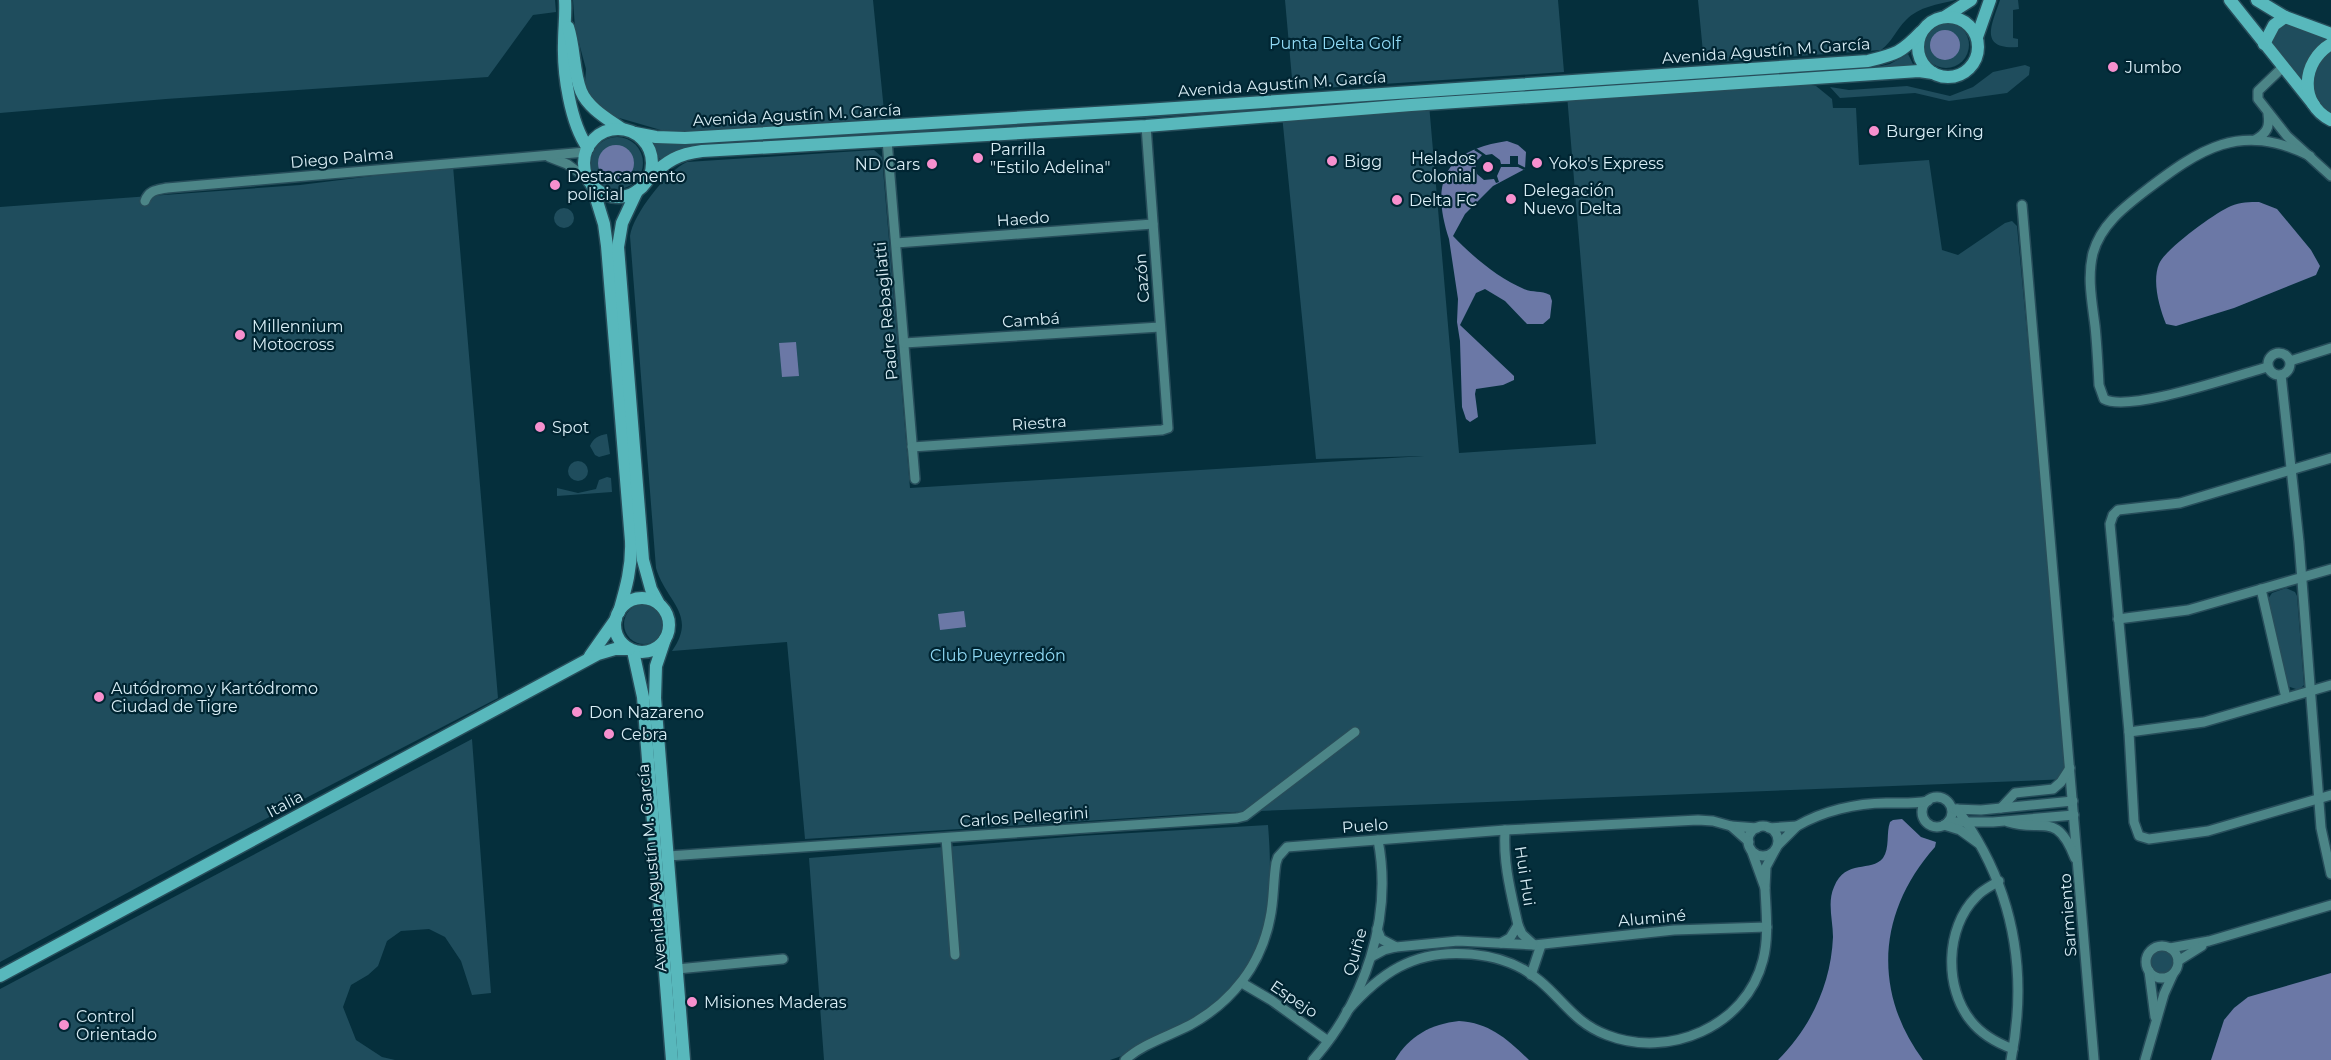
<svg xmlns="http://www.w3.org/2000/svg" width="2331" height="1060" viewBox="0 0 2331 1060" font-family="Montserrat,sans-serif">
  <rect width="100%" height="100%" fill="#052f3c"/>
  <!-- green -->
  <g fill="#1f4d5d">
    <path d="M0 0H555L556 12 533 15 488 77 166 99 0 113Z"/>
    <path d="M573 0H873L885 121 678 135 616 117 599 108 590 97 585 83 586 69 575 28Z"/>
    <path d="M1285 0H1558L1564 72 1293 90Z"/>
    <path d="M1698 0H1955C1937 5 1920 6 1906 20 1896 30 1892 42 1881 50L1704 63Z"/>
    <path d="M2000 0H2018L2019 9 2013 10V38L2018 39V47C1977 50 1993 22 2000 0Z"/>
    <circle cx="1946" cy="45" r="23"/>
    <path d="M2286 24 2328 38 2302 80H2299C2286 64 2255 38 2286 24Z"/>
    <path d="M2331 50V115C2309 95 2305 69 2331 50Z"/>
    <path d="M1908 54 1915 68 690 147 677 151 661 162 650 138 671 144H689L1877 67 1890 64Z"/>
    <path d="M2025 65 2030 67 2029 75 2007 93 1949 101 1915 93 1840 98 1830 87 1849 90 1907 86 1950 96 1973 87 1993 72Z"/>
    <path d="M1805 84 1816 86 1832 99 1833 108H1856L1859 165 1929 160 1942 250 1958 255 2005 223 2012 221 2017 226 2069 779 1208 813 805 839 787 642 672 651C698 614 666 602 656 568L630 236C633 214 667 171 687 162L874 150 882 157 910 488 1424 456 1316 459 1282 115 1429 104 1459 453 1596 444 1567 95Z"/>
    <circle cx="617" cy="163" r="26"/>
    <path d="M453 166 498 698 210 848 0 962V207L300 185Z"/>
    <circle cx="564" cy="218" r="10"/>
    <path d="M607 434 610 454 599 457 595 455 590 446C593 438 599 435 607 434Z"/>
    <circle cx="578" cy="471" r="10"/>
    <path d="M607 477 611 478 612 492 557 496V488L578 493 596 489 599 480Z"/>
    <path d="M2286 588 2295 592 2297 596 2304 685 2299 690 2287 686 2268 599 2272 593Z"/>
    <circle cx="644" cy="624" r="20"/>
    <path d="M472 739 491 993 472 995 461 961 445 937 429 929 401 931 387 941 378 966 368 975 351 985 343 1007 356 1040 382 1057 395 1060H0V989Z"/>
    <path d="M1268 825C1274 898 1270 968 1204 1013 1194 1019 1182 1024 1171 1030 1151 1041 1132 1053 1110 1060H824L809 858 1079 836Z"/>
    <circle cx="2162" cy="962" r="12"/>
  </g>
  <!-- water -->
  <g fill="#6b78a6">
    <circle cx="1945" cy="45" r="15"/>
    <path d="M1507 141 1518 145 1526 152 1525 169 1493 186 1465 214 1453 236C1472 256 1498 278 1524 289 1533 293 1541 290 1550 295L1552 301 1550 318 1543 324H1527L1505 301 1485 289 1476 293 1460 325 1514 376V380L1503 385 1476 389 1475 394 1478 417 1470 422 1466 419 1462 407 1460 341 1457 322 1458 299 1449 239C1430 181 1445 150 1507 141Z"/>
    <circle cx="616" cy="163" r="18"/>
    <path d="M2259 202 2277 209 2311 250 2320 266 2316 275 2234 308 2176 326 2166 324C2159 307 2152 281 2159 264 2164 250 2216 212 2231 206 2240 202 2250 202 2259 202Z"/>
    <path d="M796 342 799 376 782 377 779 343Z"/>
    <path d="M964 611 966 627 940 630 938 614Z"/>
    <path d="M1902 819 1921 837 1936 842 1935 847C1878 911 1872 991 1923 1060H1778C1811 1027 1831 984 1833 937 1833 921 1827 902 1834 887 1846 858 1871 873 1883 858 1890 848 1886 833 1890 822L1893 820Z"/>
    <path d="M2331 973V1060H2211L2224 1020 2234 1008 2248 997Z"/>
    <path d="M1459 1021C1490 1023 1507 1039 1529 1060H1395C1409 1036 1431 1024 1459 1021Z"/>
  </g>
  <!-- pier -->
  <path fill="#052f3c" d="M1476 148 1486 155 1492 154 1500 160 1501 164H1510V156H1518V164L1526 168 1524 170 1518 167H1501L1497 176 1499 182 1496 183 1494 179 1484 180 1477 174 1475 163 1482 155 1474 150Z"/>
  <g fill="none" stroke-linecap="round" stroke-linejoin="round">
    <!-- street casing -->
    <g stroke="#274d5a" stroke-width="12">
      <g id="street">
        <path d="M2282 68 2258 91V99L2287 136 2331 176"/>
        <path d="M887 140 915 479"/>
        <path d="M2255 140C2267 133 2270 127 2268 114"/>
        <path d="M549 157 567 164 589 180"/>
        <path d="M145 201C149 190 157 190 167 188L586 152"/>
        <path d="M2022 205 2094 1060"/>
        <path d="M896 243 1153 224"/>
        <path d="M904 343 1160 327"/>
        <circle cx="2279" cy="364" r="11"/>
        <path d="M2290 361 2331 348"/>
        <path d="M2268 367C2237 375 2129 413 2104 399L2099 385C2098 365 2097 345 2095 326 2092 302 2087 277 2093 253 2101 225 2123 208 2145 191 2200 149 2240 121 2310 156"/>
        <path d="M2281 375 2299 542 2321 828 2331 874"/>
        <path d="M912 447 1162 430 1168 428 1146 126"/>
        <path d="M2331 458 2180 503 2118 510 2113 515 2110 524 2129 732 2134 822 2139 836 2149 839 2208 831 2331 795"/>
        <path d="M2261 589 2286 698"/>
        <path d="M2118 619 2188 610 2331 569"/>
        <path d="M2129 732 2204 722 2331 685"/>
        <circle cx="1937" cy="812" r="15"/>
        <path d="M2001 808 2015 793 2053 789 2061 782 2070 768"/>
        <path d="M1954 809 1981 810 2073 801"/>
        <path d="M1957 809C2013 885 2029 968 2011 1060"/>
        <path d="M1948 822H1993L2074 815"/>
        <path d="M2008 822C2043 833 2056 810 2075 858"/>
        <path d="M1944 825 1960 830 1978 843"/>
        <path d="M1797 826C1823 811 1856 803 1886 803 1901 803 1913 804 1928 801"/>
        <circle cx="1763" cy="841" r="15"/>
        <path d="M1769 828 1797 826 1778 845"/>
        <path d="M1505 830C1503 864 1511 893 1518 925"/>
        <path d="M946 838 955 955"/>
        <path d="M1749 842 1731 826 1757 828"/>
        <path d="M1752 852 1765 888 1766 867 1774 852"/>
        <path d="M668 856 1237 818 1245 816 1355 732"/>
        <path d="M1999 881C1991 886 1982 890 1976 897 1945 928 1944 988 1971 1021 1982 1035 1997 1043 2013 1049"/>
        <path d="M1377 929 1381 939 1396 947 1458 941 1534 945 1674 930 1767 927"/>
        <path d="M1501 943 1510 938 1518 925 1522 934 1534 945"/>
        <circle cx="2162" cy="962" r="16"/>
        <path d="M2170 948 2209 941 2331 905"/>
        <path d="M1371 957 1384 950 1396 947"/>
        <path d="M2178 961 2202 946"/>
        <path d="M677 969 783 959"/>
        <path d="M2149 971 2155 1017"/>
        <path d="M1531 975 1541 945"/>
        <path d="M1242 983 1271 1000 1328 1041"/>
        <path d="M1347 1011C1362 994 1378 978 1399 967 1440 945 1504 950 1540 981 1564 1001 1575 1023 1607 1035 1668 1059 1746 1027 1763 960 1769 937 1766 912 1765 888"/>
        <path d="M1125 1060C1142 1044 1169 1036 1190 1025 1232 1002 1261 965 1270 918 1274 900 1273 881 1276 863L1278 857 1287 847 1505 830 1698 820 1713 821 1731 826"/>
        <path d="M1313 1060C1365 1001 1393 918 1378 840"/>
        <path d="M2145 1060 2164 994 2173 974"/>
      </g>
    </g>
    <!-- secondary casing -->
    <g stroke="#274d5a" stroke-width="15">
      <g id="secondary">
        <path d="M565 0C566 15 564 28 564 43 563 73 570 123 588 148"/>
        <path d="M2230 0 2314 105"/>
        <path d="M2257 0 2285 17 2331 34"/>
        <path d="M1946 16 1971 0"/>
        <circle cx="1948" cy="47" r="30"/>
        <path d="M568 27C575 48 573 71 581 91 588 108 608 119 622 129"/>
        <path d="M1977 37 1990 0"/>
        <path d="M2264 44 2274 25 2285 17"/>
        <path d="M2331 44C2302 61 2298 104 2331 120"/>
        <circle cx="618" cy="163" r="34"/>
        <path d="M635 133 656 137 685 138 1145 110 1868 61C1896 54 1901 53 1921 32"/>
        <path d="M649 177C668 161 677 154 702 151L1146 126 1411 105 1919 71 1933 73"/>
        <path d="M592 185 604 224 607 246 631 541C632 567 626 588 619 612"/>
        <path d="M637 191 622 223 618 247 643 560 651 589 659 604"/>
        <circle cx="642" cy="625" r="27"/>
        <path d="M665 639 656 666 655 698 684 1060"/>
        <path d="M633 651 643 697 672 1060"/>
        <path d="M590 656 616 619"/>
        <path d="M0 976 598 654 615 649H629"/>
      </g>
    </g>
    <!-- street -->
    <use href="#street" stroke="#4c8587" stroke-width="9"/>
    <!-- secondary -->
    <use href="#secondary" stroke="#58b8bc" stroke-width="12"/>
  </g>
  <!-- markers -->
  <g fill="#f790ce" stroke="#002532" stroke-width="2">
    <circle cx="2113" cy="67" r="6"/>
    <circle cx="1874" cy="131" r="6"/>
    <circle cx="978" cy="158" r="6"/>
    <circle cx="1332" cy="161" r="6"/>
    <circle cx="1537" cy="163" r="6"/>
    <circle cx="932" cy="164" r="6"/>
    <circle cx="1488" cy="167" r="6"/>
    <circle cx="555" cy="185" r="6"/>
    <circle cx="1511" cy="199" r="6"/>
    <circle cx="1397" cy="200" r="6"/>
    <circle cx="240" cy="335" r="6"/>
    <circle cx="540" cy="427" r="6"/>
    <circle cx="99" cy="697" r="6"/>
    <circle cx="577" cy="712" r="6"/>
    <circle cx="609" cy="734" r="6"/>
    <circle cx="692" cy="1002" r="6"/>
    <circle cx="64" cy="1025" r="6"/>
  </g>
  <g text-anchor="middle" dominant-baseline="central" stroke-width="4.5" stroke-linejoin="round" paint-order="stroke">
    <!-- park labels -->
    <g font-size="16" fill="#91dbf6" stroke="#002532">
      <text x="1335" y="43">Punta Delta Golf</text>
      <text x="998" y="655">Club Pueyrredón</text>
    </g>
    <!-- street labels -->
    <g font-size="16" fill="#d8edf5" stroke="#002532">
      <text transform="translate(1766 51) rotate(-4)">Avenida Agustín M. García</text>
      <text transform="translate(1282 84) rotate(-4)">Avenida Agustín M. García</text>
      <text transform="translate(797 115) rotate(-3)">Avenida Agustín M. García</text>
      <text transform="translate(342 158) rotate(-5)">Diego Palma</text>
      <text transform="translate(1023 219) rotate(-4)">Haedo</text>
      <text transform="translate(1142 278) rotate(-94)">Cazón</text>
      <text transform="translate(886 311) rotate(-95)">Padre Rebagliatti</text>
      <text transform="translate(1031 320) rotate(-4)">Cambá</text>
      <text transform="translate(1039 423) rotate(-4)">Riestra</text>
      <text transform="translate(285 804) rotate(-28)">Italia</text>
      <text transform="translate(1024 817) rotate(-4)">Carlos Pellegrini</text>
      <text transform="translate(1365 826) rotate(-4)">Puelo</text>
      <text transform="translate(652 868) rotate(-95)">Avenida Agustín M. García</text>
      <text transform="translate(1525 876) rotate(81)">Hui Hui</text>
      <text transform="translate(2068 915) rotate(-94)">Sarmiento</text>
      <text transform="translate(1652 918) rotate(-5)">Aluminé</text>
      <text transform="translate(1355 952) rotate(-74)">Quiñe</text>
      <text transform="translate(1294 999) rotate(34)">Espejo</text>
    </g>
    <!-- poi labels -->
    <g font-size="16" fill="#d8edf5" stroke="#002532" text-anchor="start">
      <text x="2125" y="67">Jumbo</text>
      <text x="1886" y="131">Burger King</text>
      <text x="990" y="149">Parrilla<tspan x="990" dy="18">"Estilo Adelina"</tspan></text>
      <text x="1476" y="158" text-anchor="end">Helados<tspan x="1476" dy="18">Colonial</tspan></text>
      <text x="1344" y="161">Bigg</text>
      <text x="1549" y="163">Yoko's Express</text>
      <text x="920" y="164" text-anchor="end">ND Cars</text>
      <text x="567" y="176">Destacamento<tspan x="567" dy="18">policial</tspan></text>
      <text x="1523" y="190">Delegación<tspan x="1523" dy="18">Nuevo Delta</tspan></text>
      <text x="1409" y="200">Delta FC</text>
      <text x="252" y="326">Millennium<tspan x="252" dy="18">Motocross</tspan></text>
      <text x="552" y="427">Spot</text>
      <text x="111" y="688">Autódromo y Kartódromo<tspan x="111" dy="18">Ciudad de Tigre</tspan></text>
      <text x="589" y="712">Don Nazareno</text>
      <text x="621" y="734">Cebra</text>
      <text x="704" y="1002">Misiones Maderas</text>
      <text x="76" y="1016">Control<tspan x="76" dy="18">Orientado</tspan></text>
    </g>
  </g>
</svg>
